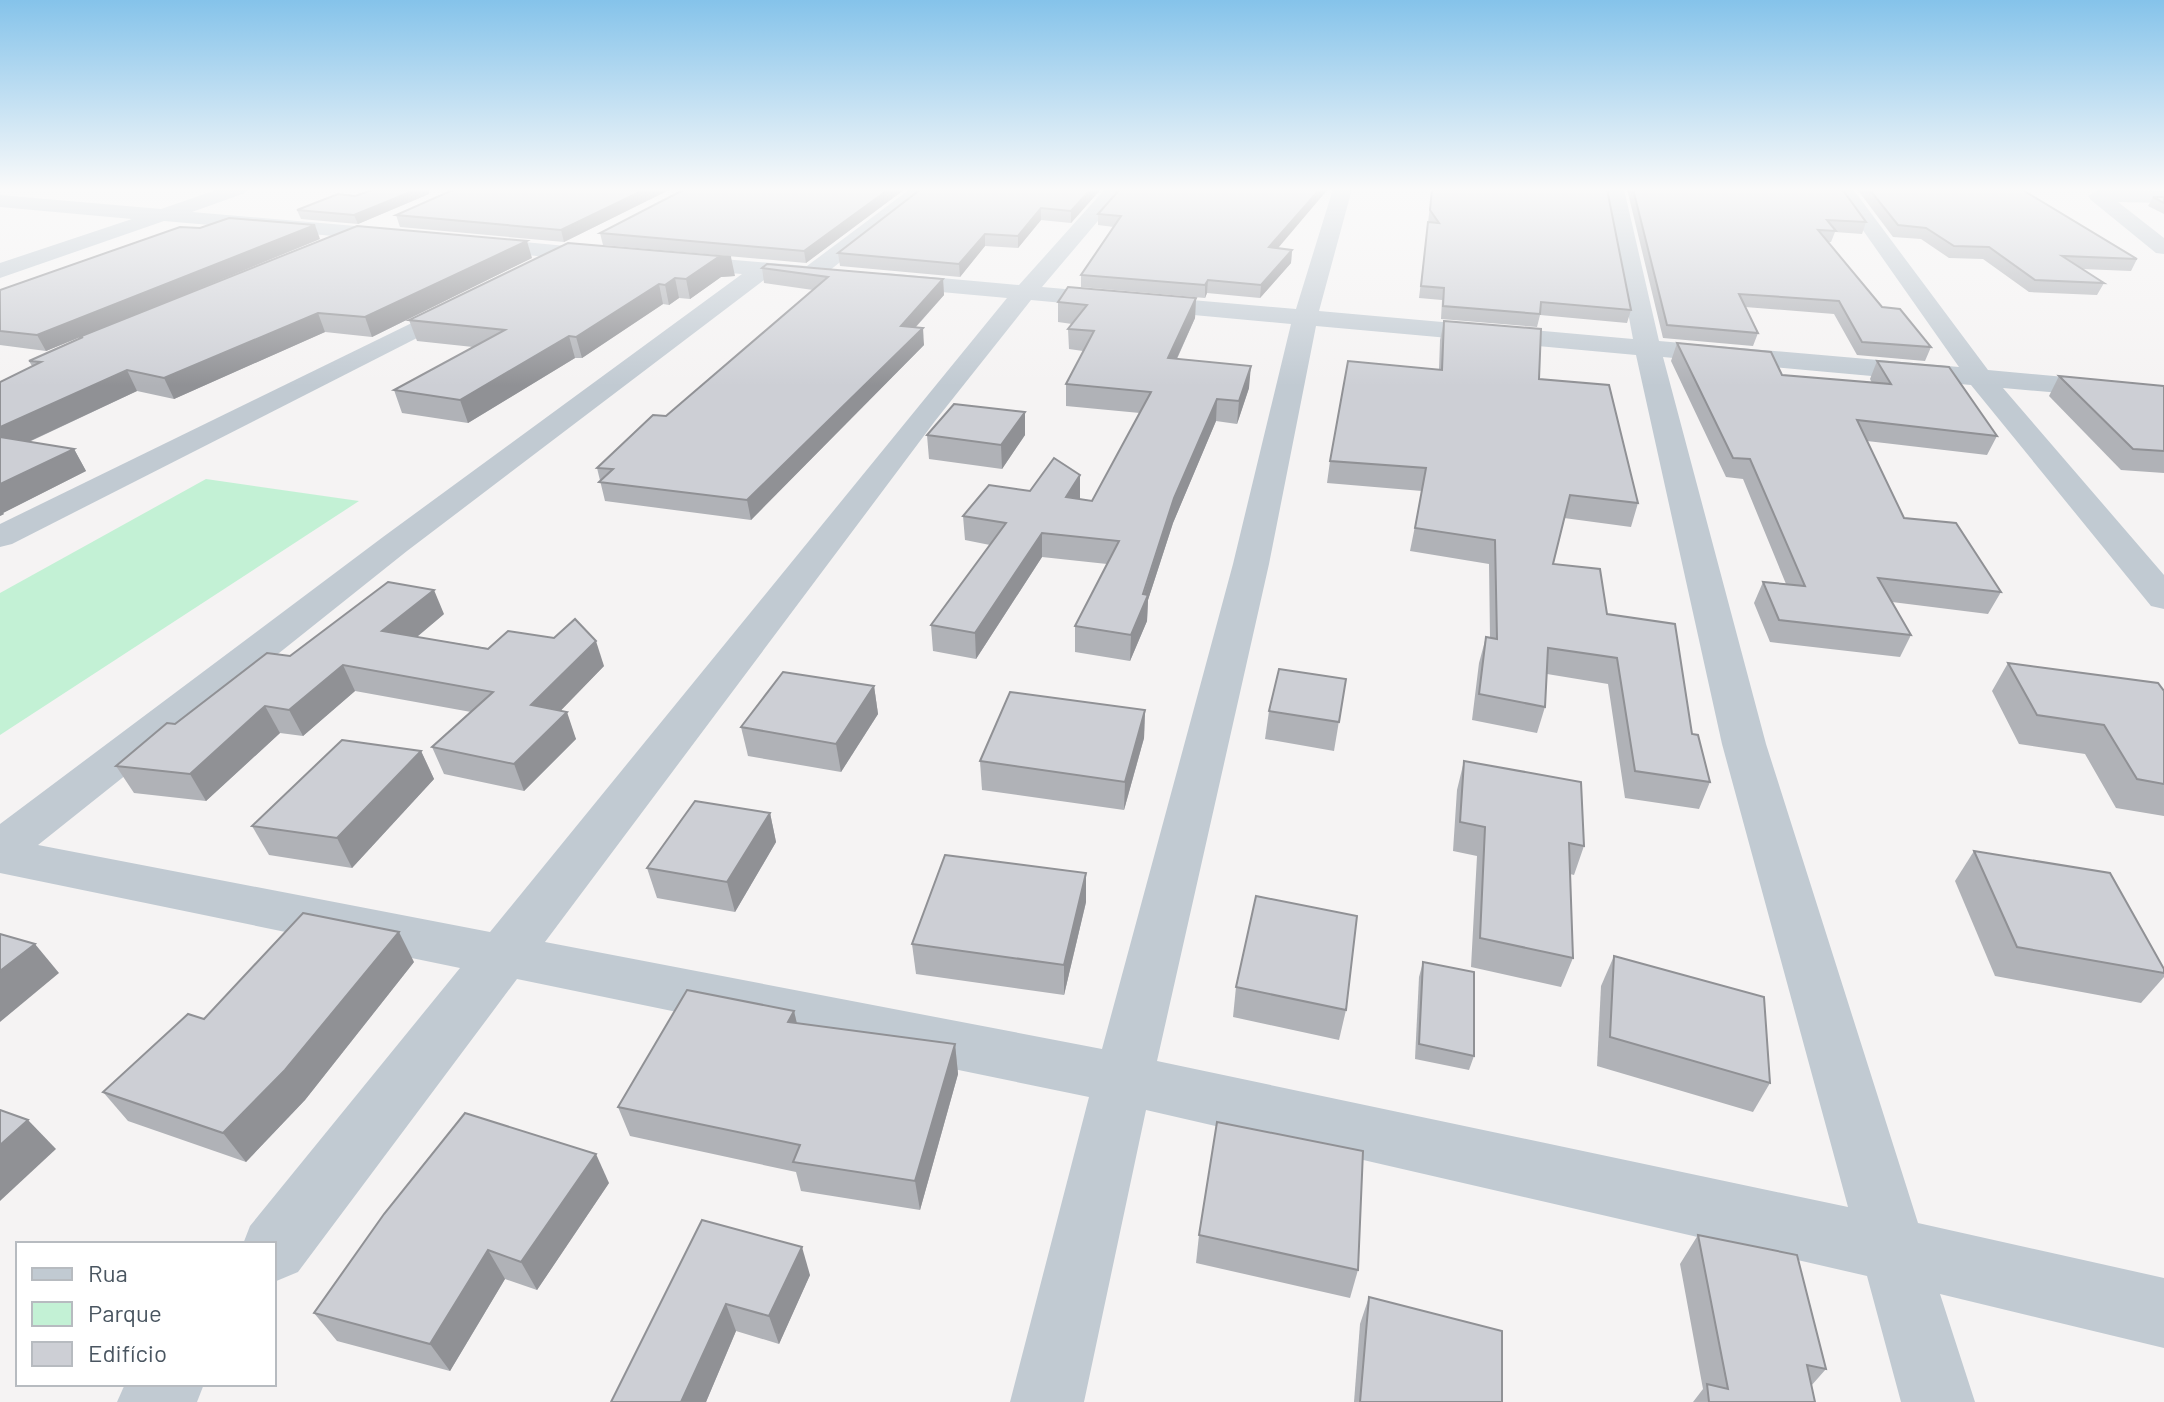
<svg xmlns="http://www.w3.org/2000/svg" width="2164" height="1402" viewBox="0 0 2164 1402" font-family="Barlow,sans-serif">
  <rect width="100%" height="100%" fill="#f5f3f3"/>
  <!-- green -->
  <path fill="#c3f1d5" d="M206 479 359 501 0 735V593Z"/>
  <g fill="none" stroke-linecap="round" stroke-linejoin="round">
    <!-- minor -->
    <g fill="#c1cad2" fill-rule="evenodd">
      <path d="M219 189H247L245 193 192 212 402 230 413 236 402 242 164 221 0 278V263L132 219 0 207V195L161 209Z"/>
      <path d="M910 189H931L829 271 831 274 828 279 768 277 407 551 38 845 490 932 1007 298 886 287 878 285 874 280 878 275 886 273 1019 285 1105 189H1125L1042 287 1296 309 1333 189H1352L1319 311 1633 339 1605 189H1624L1659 341 1959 367 1834 189H1853L1988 370 2164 386V402L2003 388 2164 575V609L2151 606 1971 385 1663 357 1766 744 1918 1223 2164 1278V1348L1940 1294 1975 1402H1901L1867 1276 1146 1110 1084 1402H1010L1089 1097 517 979 298 1272 274 1282V1244H243L250 1226 460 968 0 873V824L383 537 742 274 675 269 667 267 664 262 667 257 675 255 807 266ZM1031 300 1291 324 1233 564 1102 1049 545 942 935 421ZM1316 326 1636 355 1722 744 1848 1207 1157 1061 1269 564Z"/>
      <path d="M2098 190 2164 191V203L2118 202 2164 238V254L2156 253 2091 200 2088 196Z"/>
      <path d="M472 237 609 250 620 257 609 264 464 248 461 243 464 238Z"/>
      <path d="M463 298 472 300 475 305 472 310 12 544 0 547V524Z"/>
      <path d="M125 1384H204L197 1402H117Z"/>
    </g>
  </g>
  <!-- wall -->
  <g fill="#b0b2b7">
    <path d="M455 189H671L564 242 400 227 396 215Z"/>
    <path d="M685 189H905L806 263 603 245 600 233Z"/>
    <path d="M921 189H1101L1071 223 1041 220 1018 248 985 246 960 277 840 266 838 253Z"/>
    <path d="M1120 189H1328L1277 248 1292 250 1291 263 1260 298 1207 293 1205 298 1081 287V275L1114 227 1098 225V214Z"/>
    <path d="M1432 189H1607L1631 310 1627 323 1540 315 1537 327 1441 319 1442 300 1419 298Z"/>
    <path d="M1627 189H1842L1866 222 1862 234 1835 232 1831 242H1828L1882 307 1931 347 1925 361 1857 355 1834 314 1745 307 1758 333 1753 346 1663 338Z"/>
    <path d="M1857 189H2021L2137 259 2131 271 2082 269 2104 283 2097 295 2029 292 1983 259 1949 258 1921 239 1893 237Z"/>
    <path d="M429 194 358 224 301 219 297 210 355 196Z"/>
    <path d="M2153 197H2164V214L2148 206Z"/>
    <path d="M320 239 132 316 532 258 372 337 325 332 174 399 137 391 29 442 74 449 86 471 3 513 4 514 0 516 32 366 29 361 80 338V337L46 351 0 345V290Z"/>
    <path d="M568 243 735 276 721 277 690 299 679 298 669 305 663 304 582 358H575L468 423 402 413 394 390 473 347 417 341 409 320Z"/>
    <path d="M762 268 943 279 944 295 916 327 924 345 751 520 605 501 597 468 666 416 813 290 764 283Z"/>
    <path d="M1196 298 1195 318 1177 359 1249 388 1237 424 1216 421 1173 523 1148 600 1147 621 1130 661 1075 652V626L1107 564 1042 557 976 659 933 651 931 625 990 545 965 540 963 516 1030 491 1080 475V499L1092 501 1140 413 1066 406V384L1083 351 1069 349 1068 329 1072 324 1058 322V302Z"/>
    <path d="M1444 321 1539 379 1638 503 1631 527 1564 518 1553 564 1607 614 1692 734 1710 782 1699 809 1625 798 1608 684 1547 674 1545 707 1537 733 1472 720 1479 663 1486 637 1490 638 1489 564 1410 551 1422 491 1327 483 1330 461 1439 370 1440 340Z"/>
    <path d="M1677 343 1782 375 1872 383 1870 379 1877 361 1997 436 1987 455 1867 441 1904 518 2001 592 1988 614 1892 602 1911 635 1900 657 1770 642 1754 603 1763 582 1786 584 1743 479 1726 477 1671 361Z"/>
    <path d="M2059 376 2164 386V473L2121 470 2049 396Z"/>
    <path d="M927 435H1025L1002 469 929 459Z"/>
    <path d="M444 614 417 637 604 666 560 711 576 739 524 791 444 774 432 747 471 712 355 691 303 736 280 733 206 801 134 793 116 766 175 724 290 656Z"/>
    <path d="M2008 663 2164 691V816L2116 808 2085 754 2019 744 1992 691Z"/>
    <path d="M1346 679 1334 751 1265 739 1269 711Z"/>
    <path d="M874 686 878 714 841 772 748 756 741 727Z"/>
    <path d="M1145 710 1144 738 1124 810 982 790 980 761Z"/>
    <path d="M421 751 434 779 352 868 269 855 252 826Z"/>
    <path d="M1464 761 1584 846 1574 875 1570 874 1573 958 1561 987 1471 967 1477 856 1453 851 1457 790Z"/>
    <path d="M770 813 776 842 735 912 657 898 647 868Z"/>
    <path d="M1974 851 2164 973V977L2141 1003 1995 976 1955 881Z"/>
    <path d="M1086 902 1064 995 916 974 912 944Z"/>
    <path d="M1614 956 1770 1083 1753 1112 1597 1066 1601 986Z"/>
    <path d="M414 962 305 1100 246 1162 128 1121 103 1092 204 1019Z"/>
    <path d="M1423 962 1474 1056 1469 1070 1415 1059 1419 977Z"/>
    <path d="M1236 987 1346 1010 1339 1040 1233 1017Z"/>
    <path d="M794 1011 797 1024 955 1044 958 1074 920 1210 801 1191 796 1172 630 1136 618 1107Z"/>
    <path d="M609 1183 537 1290 505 1279 450 1371 337 1341 314 1313Z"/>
    <path d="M702 1220 810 1275 779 1344 736 1331 706 1402Z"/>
    <path d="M1199 1235 1358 1270 1350 1298 1196 1263Z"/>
    <path d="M1698 1235 1826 1369 1811 1386 1815 1402H1693L1703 1389 1680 1264Z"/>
    <path d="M1369 1297 1502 1402H1354L1360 1324Z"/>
  </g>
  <!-- shaded-wall -->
  <g fill="#909195">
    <path d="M418 189H428L429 194 358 224 354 215Z"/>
    <path d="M646 189H671L564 242 561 230Z"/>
    <path d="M889 189H905L806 263 804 251Z"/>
    <path d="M1091 189H1101L1071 223V211Z"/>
    <path d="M1320 189H1328L1268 260 1269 247Z"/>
    <path d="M1041 208V220L1018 248V236Z"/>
    <path d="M315 225 320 239 46 351 37 335Z"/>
    <path d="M985 234V246L960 277 959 264Z"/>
    <path d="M527 241 532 258 372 337 365 317Z"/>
    <path d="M1292 250 1291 263 1260 298 1261 285Z"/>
    <path d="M731 257 735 276 721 277 690 299 686 279 717 258Z"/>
    <path d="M675 278 679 298 669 305 665 285Z"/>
    <path d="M943 279 944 295 902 342 901 326Z"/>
    <path d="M1208 280 1207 293 1205 298V285Z"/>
    <path d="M659 284 663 304 582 358 576 337Z"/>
    <path d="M1196 298 1195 318 1167 380 1168 358Z"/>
    <path d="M318 313 325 332 174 399 164 378Z"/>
    <path d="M923 328 924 345 751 520 747 500Z"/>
    <path d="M569 336 575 358 468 423 460 400Z"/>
    <path d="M1251 366 1249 388 1237 424 1239 401Z"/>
    <path d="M127 370 137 391 0 455V427Z"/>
    <path d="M1217 399 1216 421 1173 523 1148 600 1147 621 1130 661 1131 635 1174 498Z"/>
    <path d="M1025 412V435L1002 469 1001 445Z"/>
    <path d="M74 449 86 471 3 513 4 514 0 516V484Z"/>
    <path d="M1080 475V499L1066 497Z"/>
    <path d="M1042 533V557L976 659 975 633Z"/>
    <path d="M434 590 444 614 394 656 382 631Z"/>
    <path d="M596 641 604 666 541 731 531 705Z"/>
    <path d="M343 665 355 691 303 736 289 710Z"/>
    <path d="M874 686 878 714 841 772 836 744Z"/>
    <path d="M265 706 280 733 206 801 190 774Z"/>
    <path d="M1145 710 1144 738 1124 810 1125 782Z"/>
    <path d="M567 712 576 739 524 791 514 764Z"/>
    <path d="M421 751 434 779 352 868 337 838Z"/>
    <path d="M770 813 776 842 735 912 727 882Z"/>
    <path d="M1086 873V902L1064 995V965Z"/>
    <path d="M399 932 414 962 305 1100 246 1162 223 1133Z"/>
    <path d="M35 944 59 973 0 1022V971Z"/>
    <path d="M794 1011 801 1041 788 1022Z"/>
    <path d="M955 1044 958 1074 920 1210 915 1181Z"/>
    <path d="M28 1120 56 1149 0 1201V1145Z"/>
    <path d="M596 1154 609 1183 537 1290 521 1262Z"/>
    <path d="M802 1247 810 1275 779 1344 769 1316Z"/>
    <path d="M488 1250 505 1279 450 1371 430 1344Z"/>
    <path d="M726 1304 736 1331 706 1402H681Z"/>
  </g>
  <!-- building -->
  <g fill="#cdcfd5" stroke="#909195" stroke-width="2">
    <path d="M375 189H418L354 215 297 210 338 194 355 196Z"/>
    <path d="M455 189H646L561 230 396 215Z"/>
    <path d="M685 189H889L804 251 600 233Z"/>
    <path d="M921 189H1091L1071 211 1041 208 1018 236 985 234 959 264 838 253Z"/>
    <path d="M1120 189H1320L1269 247 1292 250 1261 285 1208 280 1205 285 1081 275 1121 216 1098 214Z"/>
    <path d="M1432 189H1607L1631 310 1541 302 1540 314 1443 306 1444 288 1421 286 1428 222 1439 223 1430 210Z"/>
    <path d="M1633 189H1842L1866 222 1827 220 1836 231 1818 230 1882 307 1900 309 1931 347 1862 342 1839 301 1739 294 1758 333 1667 325Z"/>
    <path d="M1869 189H2021L2137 259 2062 256 2104 283 2035 280 1989 247 1954 246 1926 228 1898 225Z"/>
    <path d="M2153 197H2164V203Z"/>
    <path d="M229 218 315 225 37 335 0 331V290L180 227 200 228Z"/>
    <path d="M357 226 527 241 365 317 318 313 164 378 127 370 0 427V382L41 362 29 361 83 337H79Z"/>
    <path d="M568 243 731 257 717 258 686 279 675 278 665 285 659 284 576 337 569 336 460 400 394 390 505 330 409 320Z"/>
    <path d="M767 264 943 279 901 326 923 328 747 500 599 482 613 469 597 468 653 415 666 416 828 277 762 268Z"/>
    <path d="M1068 287 1196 298 1168 358 1251 366 1239 401 1217 399 1174 498 1143 594 1148 595 1131 635 1075 626 1119 541 1042 533 975 633 931 625 1006 523 963 516 989 485 1030 491 1054 458 1080 475 1066 497 1092 501 1151 392 1066 384 1094 331 1068 329 1087 305 1058 302Z"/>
    <path d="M1444 321 1541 329 1539 379 1609 385 1638 503 1570 495 1553 564 1600 569 1607 614 1675 624 1692 734 1698 735 1710 782 1635 771 1617 658 1548 648 1545 707 1479 694 1486 637 1497 639 1495 540 1415 528 1426 468 1330 461 1348 361 1442 370Z"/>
    <path d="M1677 343 1771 352 1782 375 1891 384 1877 361 1949 367 1997 436 1857 420 1904 518 1956 523 2001 592 1878 578 1911 635 1779 620 1763 582 1805 586 1750 459 1733 458Z"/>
    <path d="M2059 376 2164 386V451L2133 449Z"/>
    <path d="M954 404 1025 412 1001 445 927 435Z"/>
    <path d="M0 437 74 449 0 484Z"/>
    <path d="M388 582 434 590 382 631 488 649 508 631 554 638 575 619 596 641 531 705 567 712 514 764 432 747 493 692 343 665 289 710 265 706 190 774 116 766 167 723 175 724 267 653 290 656Z"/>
    <path d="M2008 663 2158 683 2164 691V784L2137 779 2104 725 2037 715Z"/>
    <path d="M1279 669 1346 679 1339 722 1269 711Z"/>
    <path d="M783 672 874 686 836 744 741 727Z"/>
    <path d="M1010 692 1145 710 1125 782 980 761Z"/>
    <path d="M342 740 421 751 337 838 252 826Z"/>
    <path d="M1464 761 1581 782 1584 846 1569 843 1573 958 1480 938 1485 827 1460 822Z"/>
    <path d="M695 801 770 813 727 882 647 868Z"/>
    <path d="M1974 851 2110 873 2164 969V973L2017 947Z"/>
    <path d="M945 855 1086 873 1064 965 912 944Z"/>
    <path d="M1256 896 1357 916 1346 1010 1236 987Z"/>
    <path d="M303 913 399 932 285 1070 223 1133 103 1092 188 1014 204 1019Z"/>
    <path d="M0 934 35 944 0 971Z"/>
    <path d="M1614 956 1764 997 1770 1083 1610 1037Z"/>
    <path d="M1423 962 1474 972V1056L1419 1044Z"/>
    <path d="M687 990 794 1011 788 1022 955 1044 915 1181 793 1162 800 1145 618 1107Z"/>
    <path d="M0 1110 28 1120 0 1145Z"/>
    <path d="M465 1113 596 1154 521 1262 488 1250 430 1344 314 1313 384 1214Z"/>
    <path d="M1217 1122 1363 1151 1358 1270 1199 1235Z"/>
    <path d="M702 1220 802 1247 769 1316 726 1304 681 1402H611Z"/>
    <path d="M1698 1235 1797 1255 1826 1369 1807 1365 1815 1402H1709L1707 1384 1728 1389Z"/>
    <path d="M1369 1297 1502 1331V1402H1360Z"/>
  </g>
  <!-- sky -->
  <linearGradient id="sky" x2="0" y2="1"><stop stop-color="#85c3ea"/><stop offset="0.49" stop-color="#fafafa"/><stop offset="1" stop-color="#fafafa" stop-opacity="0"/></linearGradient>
  <rect width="2164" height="386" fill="url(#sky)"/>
  <!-- legend -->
  <rect x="16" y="1242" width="260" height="144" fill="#ffffff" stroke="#b7bbc0" stroke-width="2"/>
  <rect x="32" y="1268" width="40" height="12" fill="#c1cad2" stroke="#b7bbc0" stroke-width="2"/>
  <text x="88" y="1282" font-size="24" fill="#4a5661">Rua</text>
  <rect x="32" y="1302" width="40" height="24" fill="#c3f1d5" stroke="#b7bbc0" stroke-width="2"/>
  <text x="88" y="1322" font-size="24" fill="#4a5661">Parque</text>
  <rect x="32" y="1342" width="40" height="24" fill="#cdcfd5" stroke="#b7bbc0" stroke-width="2"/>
  <text x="88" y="1362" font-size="24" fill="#4a5661">Edifício</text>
</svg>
